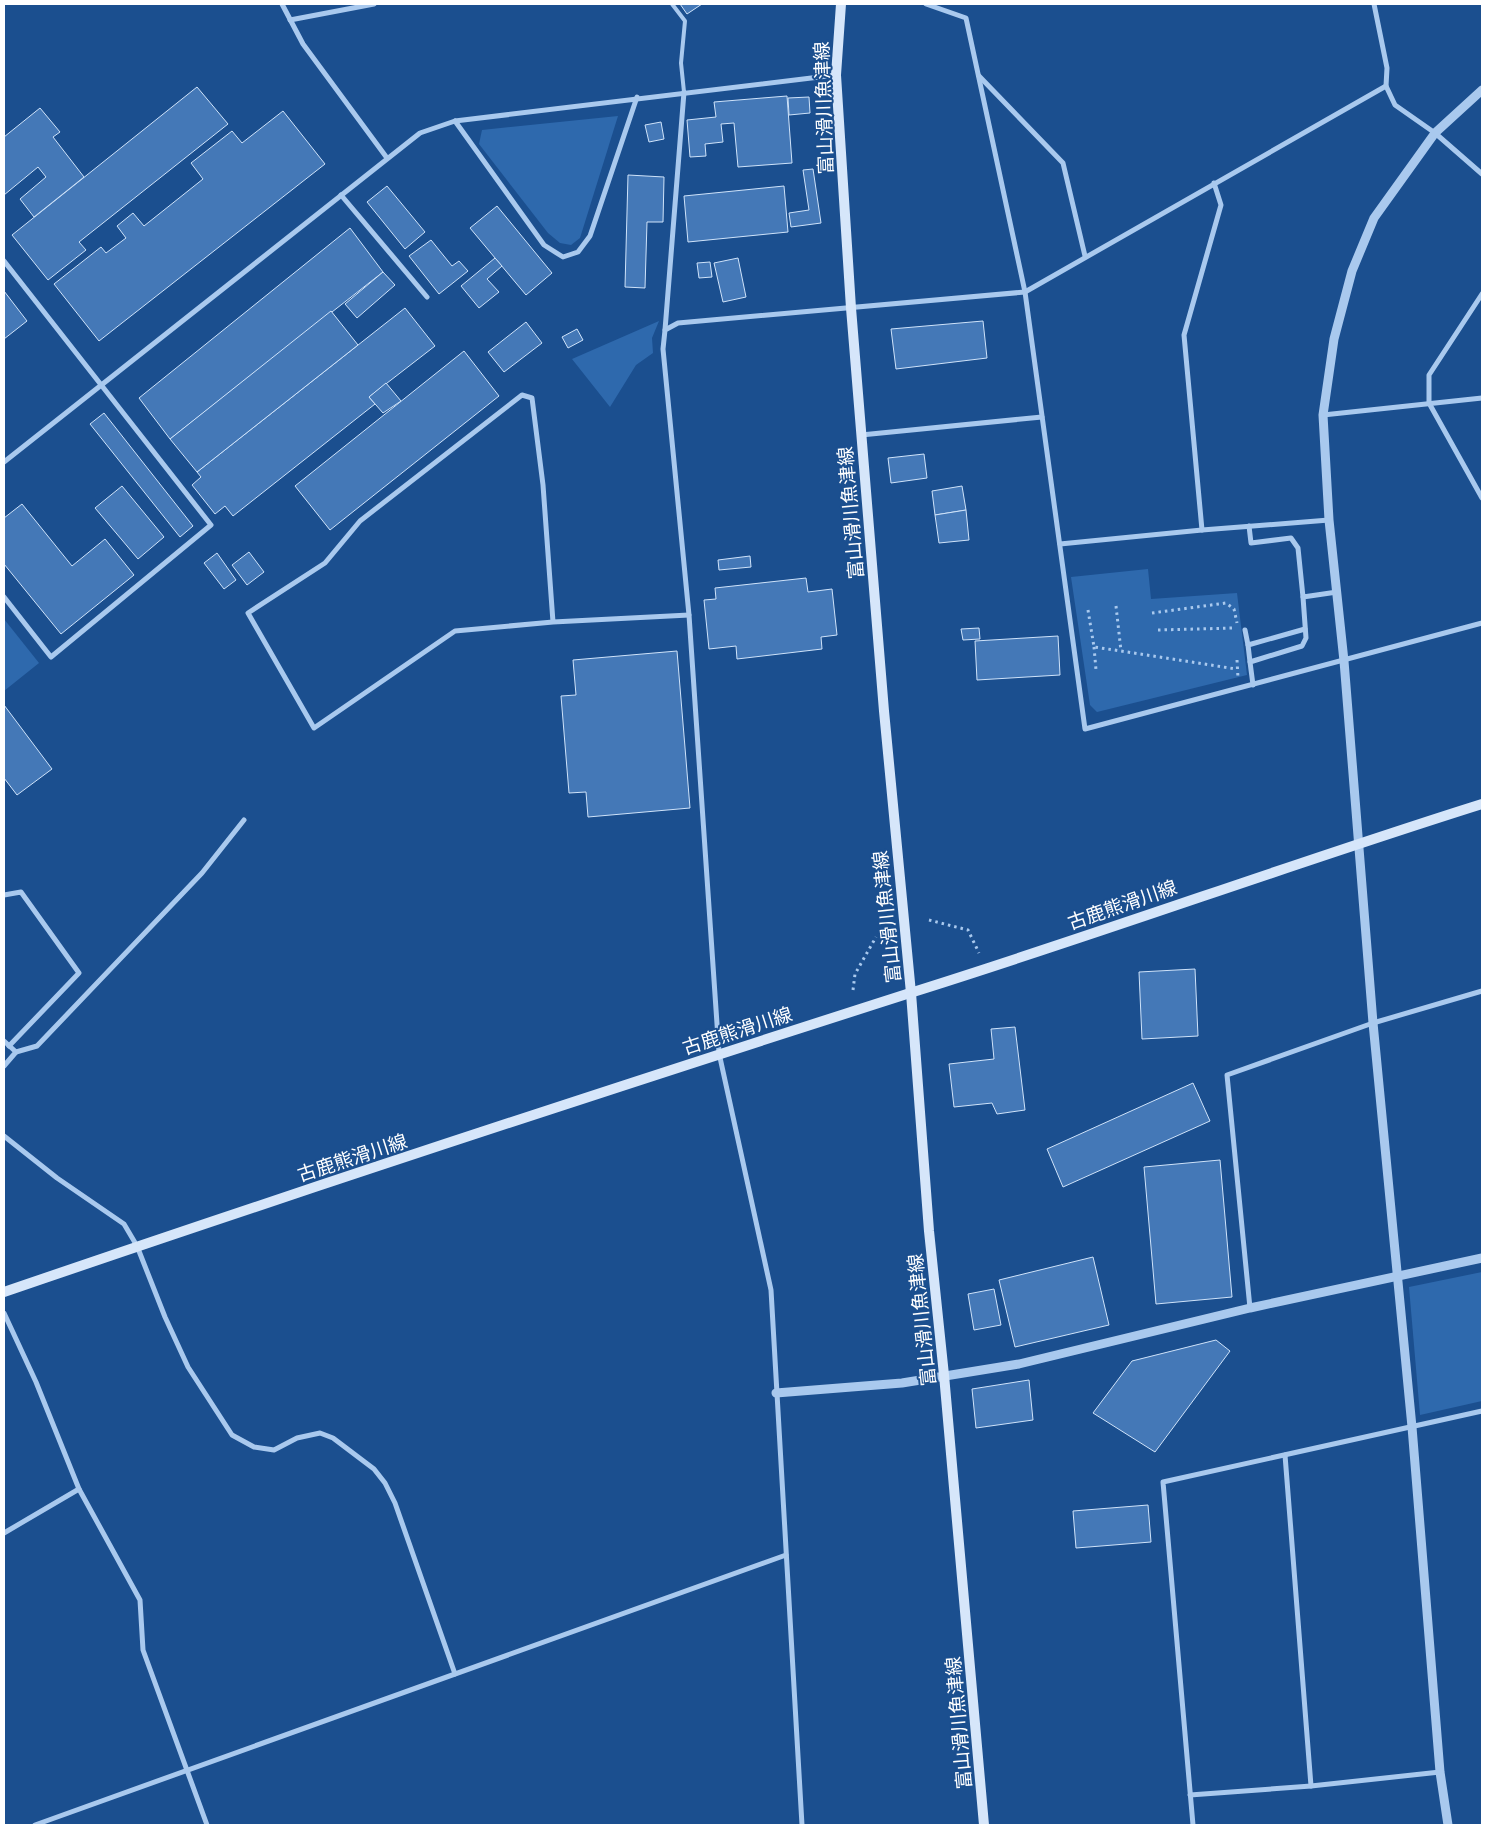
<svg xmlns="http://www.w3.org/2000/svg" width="1486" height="1829" viewBox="0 0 1486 1829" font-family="'Titillium Web','Noto Sans JP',sans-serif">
  <rect width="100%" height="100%" fill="#1b4f8f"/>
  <!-- green -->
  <g fill="#2e69ad">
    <path d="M618 116 580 238 571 245 560 243 548 233 479 144 482 130Z"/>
    <path d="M659 321 652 338 653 353 636 365 610 407 572 359Z"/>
    <path d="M1148 569 1151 599 1237 593 1247 675 1097 712 1090 705 1071 577Z"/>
    <path d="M4 619 39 663 4 691Z"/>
    <path d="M1482 1272V1401L1420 1415 1409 1287Z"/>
  </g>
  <!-- building -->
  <g fill="#4478b7" stroke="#cfe3fa">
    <path d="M680 4H702L687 14Z"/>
    <path d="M197 87 228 124 79 242 86 250 48 280 12 235Z"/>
    <path d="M787 96 792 163 738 167 734 123 721 124 723 142 705 144 706 156 690 157 687 120 716 117 714 102Z"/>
    <path d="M809 97 810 113 789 115 788 98Z"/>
    <path d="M40 108 60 132 53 137 84 177 34 217 20 199 46 177 38 167 4 195V137Z"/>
    <path d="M283 111 325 164 99 341 54 284 101 247 106 253 126 238 117 226 133 213 144 226 203 179 191 163 232 131 242 143Z"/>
    <path d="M661 122 664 139 649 142 645 125Z"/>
    <path d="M813 169 821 223 791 227 789 213 809 210 803 170Z"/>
    <path d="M628 175 664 177 663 222H647L645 288 625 287Z"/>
    <path d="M387 186 425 232 405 249 367 202Z"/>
    <path d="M784 186 788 232 688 242 684 196Z"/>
    <path d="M497 206 552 273 526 295 470 228Z"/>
    <path d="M350 228 383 272 170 439 139 398Z"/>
    <path d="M431 240 452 266 459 261 468 271 439 294 409 256Z"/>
    <path d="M495 258 502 266 487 279 499 292 479 308 461 286Z"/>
    <path d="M738 258 746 297 723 302 714 263Z"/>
    <path d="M710 262 712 277 699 278 697 263Z"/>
    <path d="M383 272 395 285 357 318 345 304Z"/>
    <path d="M4 291 27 321 4 339Z"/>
    <path d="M405 308 435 346 369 397 375 404 233 516 225 506 215 514 192 485 201 477 197 472Z"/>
    <path d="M331 311 358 345 197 472 170 439Z"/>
    <path d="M983 321 987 358 896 369 891 329Z"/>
    <path d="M526 322 542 343 504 372 488 352Z"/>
    <path d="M577 329 583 340 568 348 562 337Z"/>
    <path d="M464 351 499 396 330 530 295 486Z"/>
    <path d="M386 383 401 401 383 413 369 397Z"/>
    <path d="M104 413 193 526 180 537 90 424Z"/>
    <path d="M924 454 927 478 891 483 888 458Z"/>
    <path d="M122 486 164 537 138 559 95 508Z"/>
    <path d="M962 486 966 510 935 515 932 491Z"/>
    <path d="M22 504 72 566 105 539 134 575 61 634 4 564V518Z"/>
    <path d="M966 510 969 540 939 543 935 515Z"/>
    <path d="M249 552 264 572 247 585 232 565Z"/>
    <path d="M217 553 236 580 224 589 204 563Z"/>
    <path d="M750 556 751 567 719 570 718 560Z"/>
    <path d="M806 578 808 592 832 589 837 635 821 637 822 649 737 659 736 646 709 649 704 600 716 599 715 588Z"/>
    <path d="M979 628 980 639 963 640 961 629Z"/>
    <path d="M1058 636 1060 675 977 680 975 641Z"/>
    <path d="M677 651 690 808 588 817 586 792 569 793 561 696 576 695 573 660Z"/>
    <path d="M4 705 52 769 17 795 4 778Z"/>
    <path d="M1195 969 1198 1036 1142 1039 1139 972Z"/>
    <path d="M1015 1027 1025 1110 997 1114 992 1103 954 1107 949 1064 994 1059 991 1029Z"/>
    <path d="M1193 1083 1210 1121 1063 1187 1047 1149Z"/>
    <path d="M1220 1160 1232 1297 1156 1304 1144 1167Z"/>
    <path d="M1093 1257 1109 1325 1015 1347 999 1280Z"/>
    <path d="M994 1289 1001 1325 974 1330 968 1294Z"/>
    <path d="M1216 1340 1230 1351 1155 1452 1093 1413 1132 1361Z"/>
    <path d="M1029 1380 1033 1420 976 1428 972 1389Z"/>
    <path d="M1148 1505 1151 1542 1076 1548 1073 1511Z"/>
  </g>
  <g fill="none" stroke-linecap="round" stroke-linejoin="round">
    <!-- path -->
    <g stroke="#a9c9ee" stroke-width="3" stroke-dasharray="2.5 4" stroke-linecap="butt">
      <path d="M1116 606 1121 651 1236 669"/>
      <path d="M1088 610 1094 647 1121 651"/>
      <path d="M1152 613 1226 603 1234 609 1237 623"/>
      <path d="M1158 630 1234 628"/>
      <path d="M1094 647 1096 670"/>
      <path d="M1237 660 1238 678"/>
      <path d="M929 920 968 930 979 953"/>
      <path d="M853 990 855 974 876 937"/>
    </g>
    <!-- service -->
    <path stroke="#a9c9ee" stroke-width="4" d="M672 4 685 21 681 63 684 92"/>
    <!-- minor -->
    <g stroke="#a9c9ee" stroke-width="5">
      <path d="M282 4 303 44 387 158"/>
      <path d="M926 4 966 18 1025 292 1085 729 1482 623"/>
      <path d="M1374 4 1387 68 1386 86 1395 105 1435 133 1482 174"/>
      <path d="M290 20 374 4"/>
      <path d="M979 76 1063 163 1085 256"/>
      <path d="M455 121 544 245 563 257 578 252 590 236 637 97"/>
      <path d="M341 195 427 297"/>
      <path d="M4 261 211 525 51 657 4 597"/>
      <path d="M1482 294 1429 375V403L1482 498"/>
      <path d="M665 330 684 92"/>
      <path d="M1323 415 1482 398"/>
      <path d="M861 435 1042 417"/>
      <path d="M4 462 420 133 455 121 836 75"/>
      <path d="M1249 526 1251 543 1291 538 1298 548 1303 597 1337 592"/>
      <path d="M1202 530 1184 335 1221 205 1214 183"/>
      <path d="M1060 544 1202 530 1329 520"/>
      <path d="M553 622 543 485 532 398 522 395 360 521 325 563 248 613 314 728 455 631 553 622 689 615"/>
      <path d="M1245 630 1248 645"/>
      <path d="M1250 662 1248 645 1305 629"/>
      <path d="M1253 685 1250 662 1302 646 1306 638 1303 597"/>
      <path d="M4 895 21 892 79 973 9 1046"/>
      <path d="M4 1041 16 1052 4 1066"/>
      <path d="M16 1052 37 1046 202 873 244 820"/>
      <path d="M4 1136 57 1178 124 1224 137 1246 165 1317 188 1367 232 1435 254 1447 274 1450 297 1438 320 1433 333 1438 374 1469 385 1483 395 1503 455 1674"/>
      <path d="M1250 1308 1227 1075 1373 1023 1482 991"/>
      <path d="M4 1313 36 1382 79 1489 140 1600 143 1650 207 1825"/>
      <path d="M1285 1455 1311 1786"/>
      <path d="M4 1533 79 1489"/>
      <path d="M1190 1795 1311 1786 1440 1772"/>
      <path d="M35 1825 786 1555"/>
      <path d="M802 1825 771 1290 719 1053 689 615 663 349 665 330 678 323 1025 292 1386 86"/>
      <path d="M1193 1825 1163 1482 1482 1411"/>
    </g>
    <!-- tertiary -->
    <g stroke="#a9c9ee" stroke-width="9">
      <path d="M776 1393 902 1383 1019 1364 1250 1308 1482 1258"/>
      <path d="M1448 1825 1440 1772 1412 1427 1373 1023 1344 661 1329 520 1323 415 1334 339 1352 271 1374 218 1435 133 1482 90"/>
    </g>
    <!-- secondary -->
    <g stroke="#d6e6fa" stroke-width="10">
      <path d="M841 4 836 75 851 308 884 711 911 993 929 1231 944 1375 984 1825"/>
      <path d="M4 1292C305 1189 607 1090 910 993 1102 933 1291 864 1482 804"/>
    </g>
  </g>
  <g text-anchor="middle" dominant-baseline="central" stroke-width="4" stroke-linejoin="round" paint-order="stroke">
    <!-- street labels -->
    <g font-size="19" fill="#fff" stroke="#1b4f8f">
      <text transform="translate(823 108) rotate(-92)">富山滑川魚津線</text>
      <text transform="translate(850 513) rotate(-95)">富山滑川魚津線</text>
      <text transform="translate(1122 904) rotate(-19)">古鹿熊滑川線</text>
      <text transform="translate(886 917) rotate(-96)">富山滑川魚津線</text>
      <text transform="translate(737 1030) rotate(-18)">古鹿熊滑川線</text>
      <text transform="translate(352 1157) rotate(-18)">古鹿熊滑川線</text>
      <text transform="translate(921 1320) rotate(-96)">富山滑川魚津線</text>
      <text transform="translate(958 1723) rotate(-95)">富山滑川魚津線</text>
    </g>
  </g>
  <!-- border -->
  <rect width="1486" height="1829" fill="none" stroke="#ffffff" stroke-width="10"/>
</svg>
